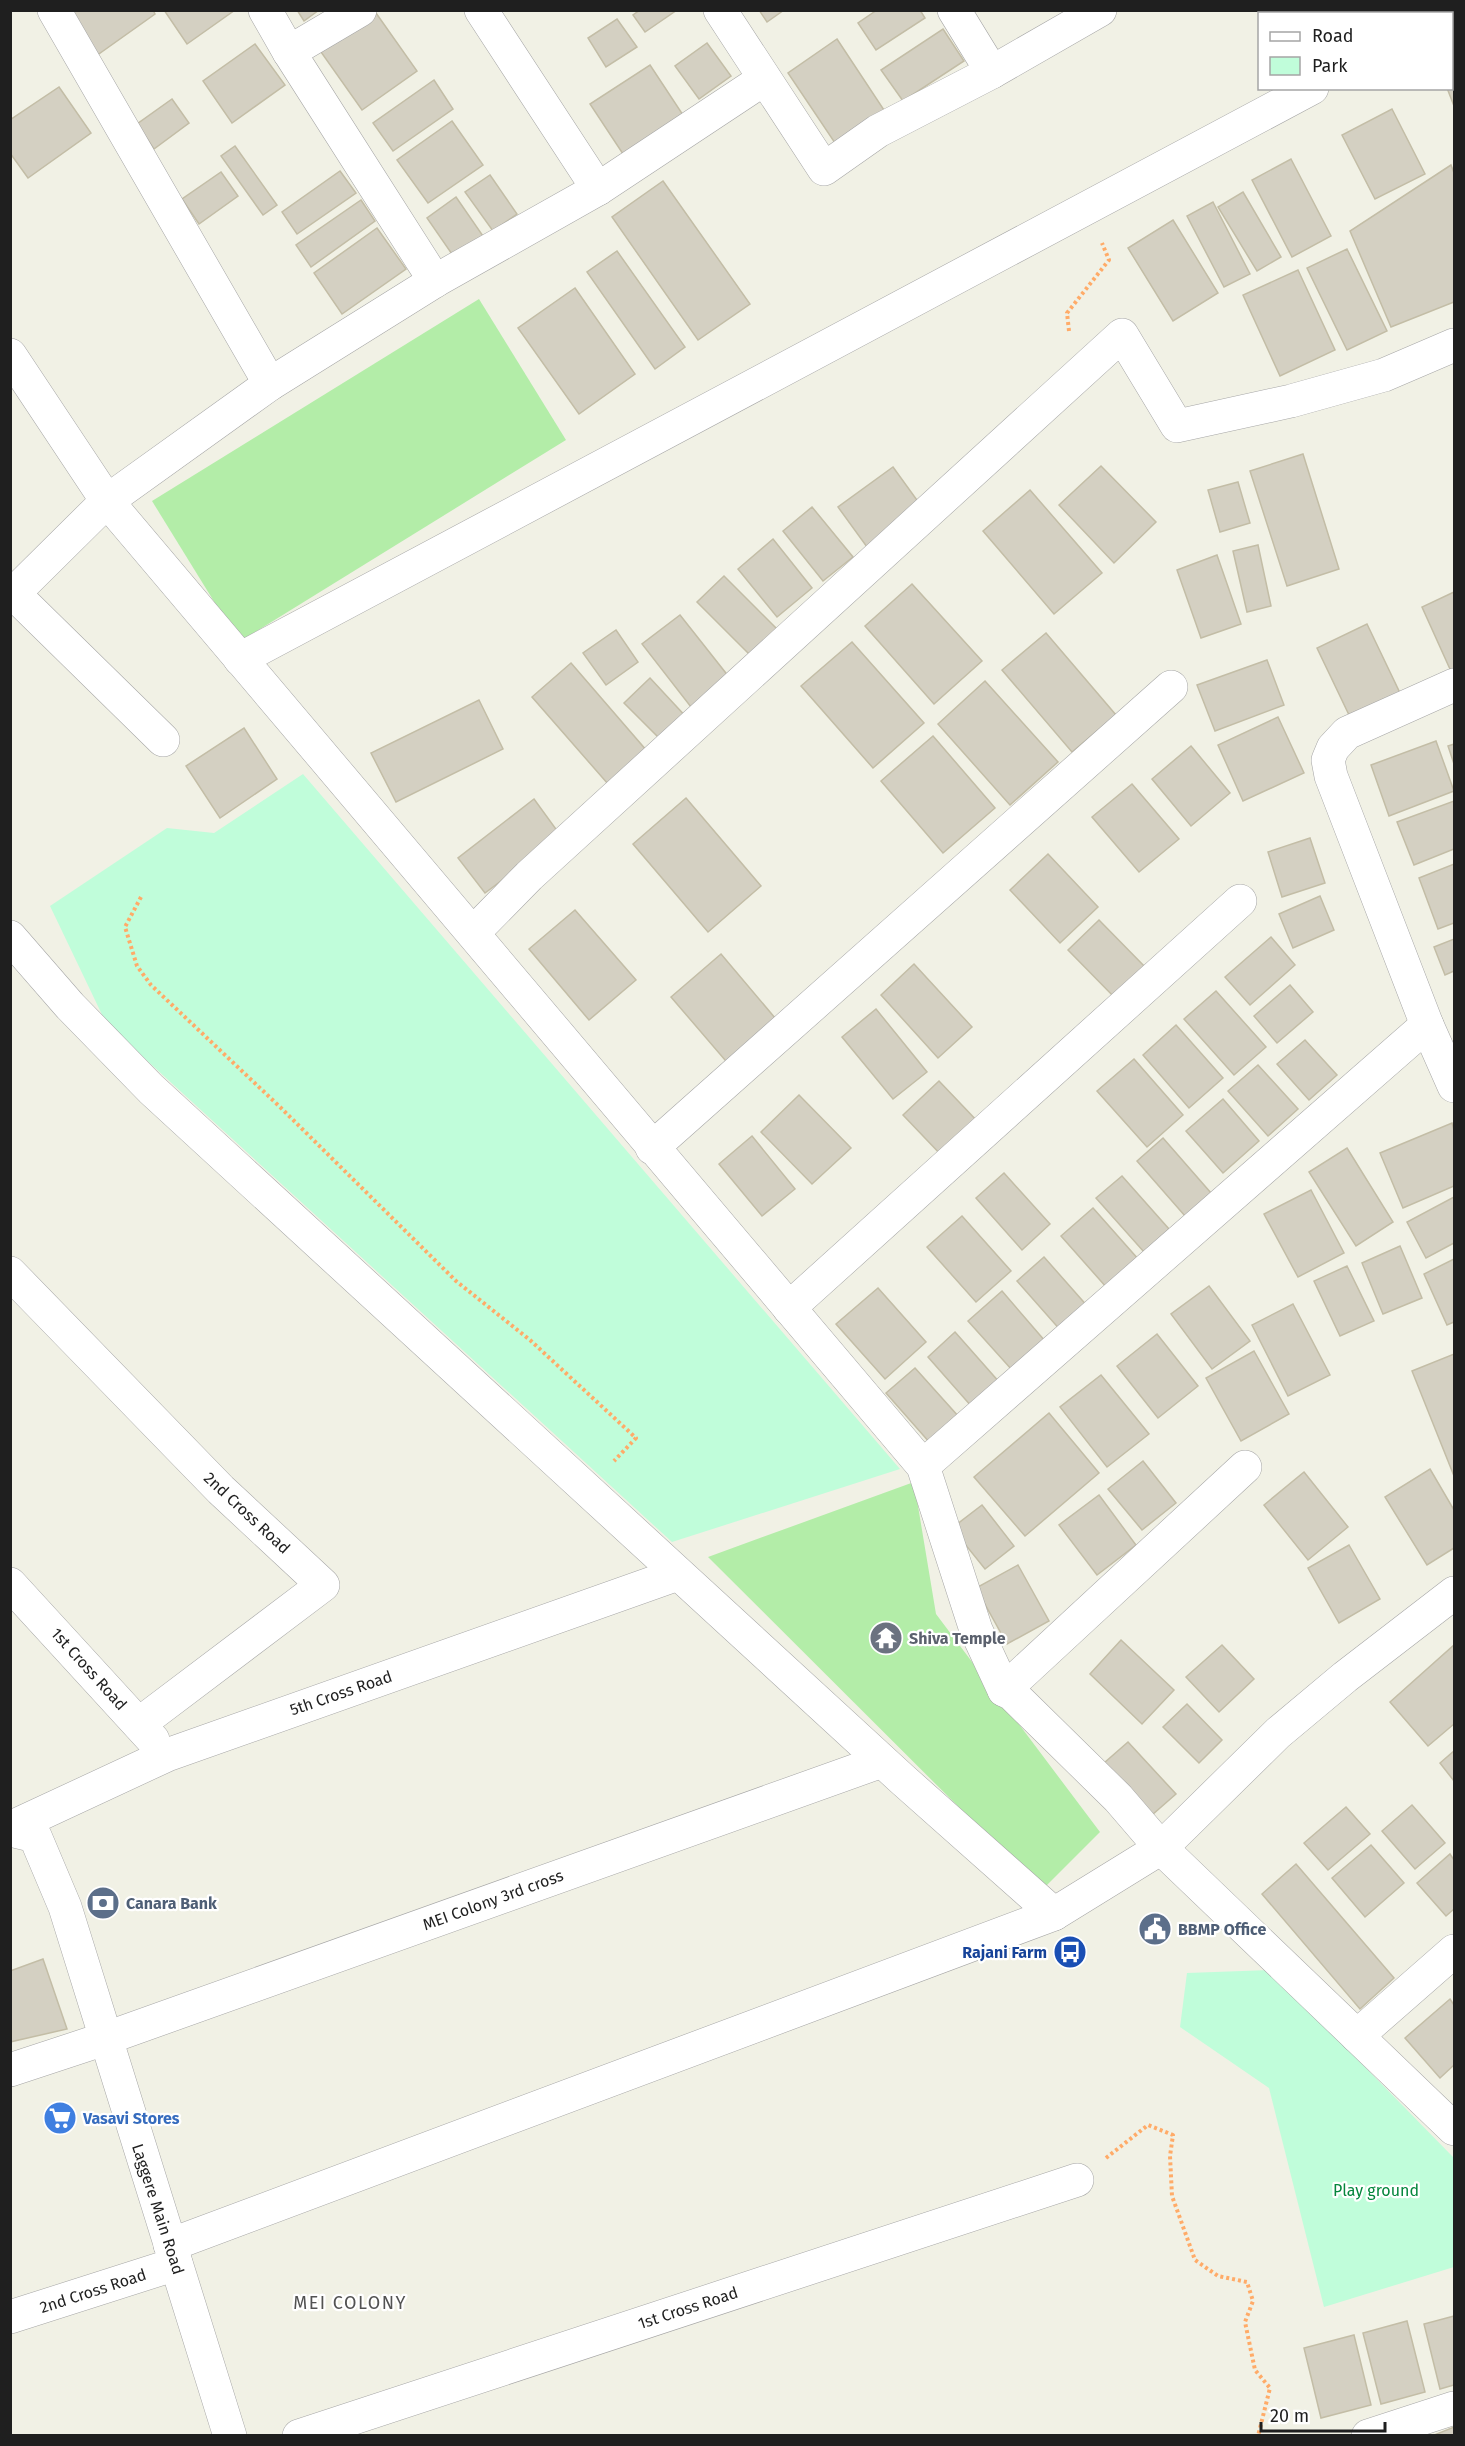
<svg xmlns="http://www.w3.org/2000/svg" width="1465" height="2446" viewBox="0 0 1465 2446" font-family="'Fira Sans',sans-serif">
  <rect width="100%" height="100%" fill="#f1f1e5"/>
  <!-- grass -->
  <g fill="#b3eda8">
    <path d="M479 299 566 440 239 642 152 501Z"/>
    <path d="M914 1482 936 1614 1100 1832 1042 1890 708 1557Z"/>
  </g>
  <!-- park -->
  <g fill="#c0fdda">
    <path d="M303 774 900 1469 672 1542 106 1023 50 906 167 828 214 833Z"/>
    <path d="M1270 1970 1454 2158V2267L1324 2307 1269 2088 1180 2027 1187 1973Z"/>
  </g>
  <!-- building -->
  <g fill="#d4d0c2" stroke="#c3bda6" stroke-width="1.5">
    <path d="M64 10H153L155 14 96 56Z"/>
    <path d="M164 10H235L187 44Z"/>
    <path d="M297 10H319L304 21Z"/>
    <path d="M640 10H677L645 32 633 15Z"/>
    <path d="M759 10H784L767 22Z"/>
    <path d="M877 10H920L925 18 876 50 858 23Z"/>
    <path d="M376 13 417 71 362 110 321 52Z"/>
    <path d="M617 19 637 47 606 67 588 38Z"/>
    <path d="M943 29 964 61 903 101 881 70Z"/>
    <path d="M837 39 884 110 835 143 788 73Z"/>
    <path d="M707 43 731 76 699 99 675 66Z"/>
    <path d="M255 44 285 85 232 123 203 81Z"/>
    <path d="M650 65 685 118 625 157 590 104Z"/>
    <path d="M434 80 453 109 393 151 373 123Z"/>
    <path d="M1454 82V106L1447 88H1452V83Z"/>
    <path d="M59 87 91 133 28 178 10 153V120Z"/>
    <path d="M172 99 189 123 154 149 137 124Z"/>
    <path d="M1392 109 1425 174 1375 199 1342 135Z"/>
    <path d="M452 121 483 165 428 203 397 160Z"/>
    <path d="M235 146 277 205 263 215 221 156Z"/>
    <path d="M1291 159 1331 236 1292 257 1252 180Z"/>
    <path d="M1451 165 1454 173V302L1391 327 1350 231Z"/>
    <path d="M340 171 356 193 297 234 282 212Z"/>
    <path d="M221 172 238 196 199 224 182 199Z"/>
    <path d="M490 175 517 214 493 231 465 192Z"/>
    <path d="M663 181 750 304 698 340 612 217Z"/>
    <path d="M1243 192 1281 257 1257 271 1218 207Z"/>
    <path d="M456 197 483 236 454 257 427 218Z"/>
    <path d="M361 200 375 221 311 267 296 245Z"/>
    <path d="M1213 202 1250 274 1224 287 1187 216Z"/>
    <path d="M1173 220 1218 293 1173 321 1128 248Z"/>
    <path d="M377 228 406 269 342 314 314 273Z"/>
    <path d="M1347 249 1387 331 1347 350 1307 268Z"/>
    <path d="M617 251 685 347 655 369 587 272Z"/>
    <path d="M1298 270 1335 350 1280 376 1243 295Z"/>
    <path d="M575 288 635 374 579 414 518 328Z"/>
    <path d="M1303 454 1339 569 1287 586 1250 471Z"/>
    <path d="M1101 466 1156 522 1114 563 1059 505Z"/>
    <path d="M893 467 922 507 867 547 838 507Z"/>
    <path d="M1238 482 1250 523 1220 532 1208 490Z"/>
    <path d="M1030 490 1102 573 1054 614 983 531Z"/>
    <path d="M812 507 853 557 823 581 783 531Z"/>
    <path d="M773 539 812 588 777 617 738 569Z"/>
    <path d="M1258 545 1271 606 1247 612 1233 551Z"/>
    <path d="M1217 555 1241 624 1201 638 1177 570Z"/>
    <path d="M724 576 782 634 755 660 697 602Z"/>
    <path d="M912 584 982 661 934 704 865 626Z"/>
    <path d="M1454 592V678L1422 607Z"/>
    <path d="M680 615 729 677 691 707 642 644Z"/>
    <path d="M1367 624 1400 693 1350 717 1317 648Z"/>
    <path d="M616 630 638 662 606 685 583 653Z"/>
    <path d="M1046 633 1116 715 1072 752 1002 670Z"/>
    <path d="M852 642 924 723 873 768 801 686Z"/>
    <path d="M1267 660 1284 705 1215 731 1197 685Z"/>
    <path d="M571 663 647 751 608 784 532 697Z"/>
    <path d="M650 678 689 720 664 743 624 703Z"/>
    <path d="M985 681 1058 762 1010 805 938 724Z"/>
    <path d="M479 700 503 749 396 802 371 753Z"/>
    <path d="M1278 717 1304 773 1243 801 1218 745Z"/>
    <path d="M244 728 277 779 220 818 186 766Z"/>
    <path d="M933 736 995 808 943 853 881 781Z"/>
    <path d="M1436 741 1454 791 1389 816 1371 765Z"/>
    <path d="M1454 744V764L1448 746Z"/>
    <path d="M1191 746 1230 793 1191 826 1152 779Z"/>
    <path d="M1132 784 1179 839 1139 872 1092 817Z"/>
    <path d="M686 798 761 886 708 932 633 844Z"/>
    <path d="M534 799 561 836 485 893 458 858Z"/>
    <path d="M1454 801V849L1414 865 1397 822Z"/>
    <path d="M1310 838 1325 883 1282 897 1268 852Z"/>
    <path d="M1048 854 1098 907 1060 943 1010 890Z"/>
    <path d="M1454 864V923L1438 929 1419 878Z"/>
    <path d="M1320 896 1334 930 1293 948 1279 914Z"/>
    <path d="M575 910 636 980 589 1020 529 949Z"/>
    <path d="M1099 920 1148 970 1117 1000 1068 950Z"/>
    <path d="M1271 937 1295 965 1250 1005 1225 977Z"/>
    <path d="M1454 939V971L1445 975 1434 947Z"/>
    <path d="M721 954 781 1025 731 1067 671 997Z"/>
    <path d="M914 964 972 1027 938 1058 881 995Z"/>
    <path d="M1290 985 1313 1012 1277 1043 1254 1016Z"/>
    <path d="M1216 991 1266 1047 1234 1075 1184 1019Z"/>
    <path d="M876 1009 927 1072 893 1099 842 1037Z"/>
    <path d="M1176 1025 1223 1078 1189 1108 1143 1055Z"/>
    <path d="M1305 1040 1337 1075 1309 1100 1277 1064Z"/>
    <path d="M1134 1059 1183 1115 1147 1147 1097 1091Z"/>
    <path d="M1258 1065 1298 1109 1268 1136 1228 1091Z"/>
    <path d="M939 1081 980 1124 944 1158 903 1115Z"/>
    <path d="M799 1095 851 1148 812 1184 761 1132Z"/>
    <path d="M1223 1099 1259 1141 1223 1173 1186 1131Z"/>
    <path d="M1452 1123 1454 1130V1186L1403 1208 1380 1153Z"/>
    <path d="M752 1136 795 1189 762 1216 719 1164Z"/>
    <path d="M1163 1138 1211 1193 1185 1216 1137 1161Z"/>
    <path d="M1347 1148 1393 1222 1356 1246 1309 1172Z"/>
    <path d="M1004 1173 1050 1224 1022 1250 976 1198Z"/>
    <path d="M1122 1176 1169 1229 1144 1252 1096 1198Z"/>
    <path d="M1311 1190 1344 1253 1298 1277 1264 1214Z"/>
    <path d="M1454 1197V1243L1426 1258 1407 1222Z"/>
    <path d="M1093 1208 1139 1260 1107 1288 1061 1236Z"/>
    <path d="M962 1216 1011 1271 976 1302 927 1247Z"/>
    <path d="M1400 1246 1422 1298 1383 1314 1362 1263Z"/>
    <path d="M1044 1257 1089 1308 1062 1332 1017 1281Z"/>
    <path d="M1454 1259V1322L1447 1325 1424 1274Z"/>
    <path d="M1347 1266 1374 1321 1340 1336 1314 1281Z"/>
    <path d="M1209 1286 1250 1341 1212 1369 1171 1314Z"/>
    <path d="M878 1288 926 1342 885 1379 836 1324Z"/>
    <path d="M1002 1291 1045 1341 1012 1370 968 1321Z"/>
    <path d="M1293 1304 1330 1375 1288 1396 1252 1325Z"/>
    <path d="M955 1332 1000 1383 972 1407 928 1357Z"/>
    <path d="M1157 1334 1198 1386 1158 1418 1117 1366Z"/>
    <path d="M1254 1351 1289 1414 1241 1441 1206 1378Z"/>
    <path d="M1454 1354V1476L1412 1371Z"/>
    <path d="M915 1368 959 1417 930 1443 886 1393Z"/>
    <path d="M1101 1375 1149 1434 1107 1467 1060 1407Z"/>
    <path d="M1049 1413 1099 1473 1025 1536 974 1477Z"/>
    <path d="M1143 1461 1176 1503 1142 1530 1108 1489Z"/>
    <path d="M1430 1469 1454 1510V1548L1427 1565 1385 1497Z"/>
    <path d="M1304 1472 1348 1527 1308 1560 1264 1505Z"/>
    <path d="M1099 1495 1136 1545 1097 1575 1059 1525Z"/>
    <path d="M982 1505 1014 1546 985 1569 952 1528Z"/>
    <path d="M1349 1545 1380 1599 1339 1623 1308 1568Z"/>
    <path d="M1018 1565 1049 1621 1007 1644 976 1588Z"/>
    <path d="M1121 1640 1174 1690 1142 1724 1090 1674Z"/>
    <path d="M1222 1645 1254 1679 1219 1712 1186 1677Z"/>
    <path d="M1454 1645V1724L1428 1746 1390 1702Z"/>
    <path d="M1187 1704 1222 1740 1199 1763 1163 1727Z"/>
    <path d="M1128 1742 1176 1794 1152 1815 1104 1763Z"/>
    <path d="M1454 1751V1781L1440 1763Z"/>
    <path d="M1412 1805 1445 1843 1415 1869 1382 1831Z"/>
    <path d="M1346 1807 1370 1834 1328 1870 1304 1843Z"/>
    <path d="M1371 1845 1404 1883 1365 1917 1332 1878Z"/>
    <path d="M1450 1854 1454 1860V1909L1446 1916 1417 1883Z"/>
    <path d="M1296 1864 1394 1978 1360 2009 1262 1894Z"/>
    <path d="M43 1959 67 2029 10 2042V1971Z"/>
    <path d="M1450 1999 1454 2005V2065L1440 2078 1405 2038Z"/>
    <path d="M1454 2316V2385L1440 2389 1424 2324Z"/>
    <path d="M1407 2321 1425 2392 1381 2404 1363 2333Z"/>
    <path d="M1354 2335 1371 2405 1321 2418 1304 2348Z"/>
    <path d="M1454 2427V2436H1432Z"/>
  </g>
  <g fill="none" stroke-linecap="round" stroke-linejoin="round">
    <!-- minor casing -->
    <g stroke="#a6a6a6" stroke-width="34">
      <g id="minor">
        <path d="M54 10 270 384"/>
        <path d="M265 10 289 52 435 281"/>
        <path d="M481 10 598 189"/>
        <path d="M720 10 824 169 878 131 992 72 1100 10"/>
        <path d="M954 10 992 72"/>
        <path d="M1452 14H1453"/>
        <path d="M289 52 360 10"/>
        <path d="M10 355 107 501 923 1466 976 1630 1004 1690 1012 1694 1118 1798 1161 1848 1454 2129"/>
        <path d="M10 590 163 740"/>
        <path d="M10 597 107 501 270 384 435 281 598 189 764 79"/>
        <path d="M240 659 1312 88"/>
        <path d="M1454 685 1347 733 1333 748 1328 760 1331 776 1427 1025 1454 1086"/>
        <path d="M473 933 529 876 1122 335 1177 426 1291 401 1384 375 1454 345"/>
        <path d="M10 937 70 1006 151 1089 902 1779 1054 1914"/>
        <path d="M652 1148 1171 687"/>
        <path d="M10 1273 221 1490 323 1585 139 1724"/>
        <path d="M789 1308 1240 901"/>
        <path d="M923 1466 1427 1025"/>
        <path d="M10 1584 153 1740"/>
        <path d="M1004 1690 1245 1467"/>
        <path d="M10 1828 167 1755 678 1574"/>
        <path d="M1357 2036 1454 1951"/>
        <path d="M10 2070 104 2039 882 1761"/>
        <path d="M170 2245 1054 1914 1161 1848 1278 1733 1345 1677 1454 1593"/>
        <path d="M10 2317 176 2264"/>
        <path d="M299 2436 1077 2180"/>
        <path d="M1368 2436 1454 2408"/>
      </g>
    </g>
    <!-- tertiary casing -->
    <g stroke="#a6a6a6" stroke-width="34">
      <path id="tertiary" d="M10 1830 35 1836 65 1907 230 2436"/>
    </g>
    <!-- path -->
    <g stroke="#ffab68" stroke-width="4" stroke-dasharray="3 3" stroke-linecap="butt">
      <path d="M1069 331 1067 313 1109 260 1102 243"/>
      <path d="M141 897 125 927 137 966 151 985 279 1106 456 1281 530 1340 636 1438 614 1461"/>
      <path d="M1106 2158 1148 2125 1173 2135 1170 2156 1172 2196 1195 2260 1218 2276 1247 2282 1253 2301 1245 2322 1255 2370 1270 2388 1258 2436"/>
    </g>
    <!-- minor -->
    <use href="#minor" stroke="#fff" stroke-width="33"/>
    <!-- tertiary -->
    <use href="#tertiary" stroke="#fff" stroke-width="33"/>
  </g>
  <!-- icons -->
  <defs>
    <g id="temple-disc" transform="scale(1.725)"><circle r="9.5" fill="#6b7280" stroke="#fff"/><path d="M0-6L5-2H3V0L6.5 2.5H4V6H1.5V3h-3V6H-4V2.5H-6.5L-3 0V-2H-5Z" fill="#fff"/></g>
    <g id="bank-disc" transform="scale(1.725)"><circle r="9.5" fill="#5c6f8a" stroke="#fff"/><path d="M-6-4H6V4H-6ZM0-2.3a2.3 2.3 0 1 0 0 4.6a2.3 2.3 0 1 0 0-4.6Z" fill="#fff"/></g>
    <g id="civic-disc" transform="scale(1.725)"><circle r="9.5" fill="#5c6f8a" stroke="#fff"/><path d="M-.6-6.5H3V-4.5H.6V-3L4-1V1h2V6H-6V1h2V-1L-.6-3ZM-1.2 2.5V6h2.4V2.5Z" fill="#fff"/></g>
    <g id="bus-disc" transform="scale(1.725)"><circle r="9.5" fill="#1a4fb4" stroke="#fff"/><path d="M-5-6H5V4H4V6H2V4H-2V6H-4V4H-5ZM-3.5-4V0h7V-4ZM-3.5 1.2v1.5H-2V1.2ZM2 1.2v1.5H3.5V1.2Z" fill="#fff"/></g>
    <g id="supermarket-disc" transform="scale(1.725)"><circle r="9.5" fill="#3f7fe0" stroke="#fff"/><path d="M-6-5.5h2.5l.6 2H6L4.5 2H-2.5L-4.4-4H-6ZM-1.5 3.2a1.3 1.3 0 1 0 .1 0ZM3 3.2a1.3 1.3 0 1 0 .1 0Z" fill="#fff"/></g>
  </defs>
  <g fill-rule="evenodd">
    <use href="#temple-disc" x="886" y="1638"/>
    <use href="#bank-disc" x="103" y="1903"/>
    <use href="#civic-disc" x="1155" y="1929"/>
    <use href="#bus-disc" x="1070" y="1952"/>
    <use href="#supermarket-disc" x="60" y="2118"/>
  </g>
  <g text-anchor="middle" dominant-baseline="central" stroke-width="4.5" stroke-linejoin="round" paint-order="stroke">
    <!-- street labels -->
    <g font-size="16" fill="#1f1f1f" stroke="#fff">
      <text transform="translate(247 1513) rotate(43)">2nd Cross Road</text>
      <text transform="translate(89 1669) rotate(48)">1st Cross Road</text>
      <text transform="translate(341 1693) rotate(-19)">5th Cross Road</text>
      <text transform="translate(493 1900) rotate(-20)">MEI Colony 3rd cross</text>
      <text transform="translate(158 2209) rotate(72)">Laggere Main Road</text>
      <text transform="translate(93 2291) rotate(-18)">2nd Cross Road</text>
      <text transform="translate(688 2308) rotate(-18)">1st Cross Road</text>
    </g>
    <!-- worship labels -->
    <g font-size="16" font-weight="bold" fill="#5b616d" stroke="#fff" text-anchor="start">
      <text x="909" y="1638">Shiva Temple</text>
    </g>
    <!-- service labels -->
    <g font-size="16" font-weight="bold" fill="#4e5e75" stroke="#fff" text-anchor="start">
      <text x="126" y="1903">Canara Bank</text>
      <text x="1178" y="1929">BBMP Office</text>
    </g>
    <!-- transit labels -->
    <g font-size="16" font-weight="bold" fill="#164399" stroke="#fff" text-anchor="end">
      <text x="1047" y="1952">Rajani Farm</text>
    </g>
    <!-- shop labels -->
    <g font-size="16" font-weight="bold" fill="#366cbe" stroke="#fff" text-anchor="start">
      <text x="83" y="2118">Vasavi Stores</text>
    </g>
    <!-- park labels -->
    <g font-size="16" fill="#05863c" stroke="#fff">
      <text x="1376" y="2190">Play ground</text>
    </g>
    <!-- neighbourhood labels -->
    <g font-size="18" letter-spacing="1.5" fill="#525252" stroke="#fff">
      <text x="350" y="2303">MEI COLONY</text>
    </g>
  </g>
  <!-- border -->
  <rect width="1465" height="2446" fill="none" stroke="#1f1f1f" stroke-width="24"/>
  <!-- legend -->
  <rect x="1258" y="12" width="195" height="78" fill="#ffffff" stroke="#a5a5a5" stroke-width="1.5"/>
  <rect x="1270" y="32" width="30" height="9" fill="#ffffff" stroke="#a5a5a5" stroke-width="1.5"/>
  <text x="1312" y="42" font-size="18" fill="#1f1f1f">Road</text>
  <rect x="1270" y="57" width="30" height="18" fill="#c0fdda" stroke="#a5a5a5" stroke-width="1.5"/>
  <text x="1312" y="72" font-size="18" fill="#1f1f1f">Park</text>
  <!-- scale -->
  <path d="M1261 2422v9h124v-9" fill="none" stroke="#1f1f1f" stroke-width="3"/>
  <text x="1270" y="2422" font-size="18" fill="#1f1f1f" stroke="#ffffff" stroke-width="4.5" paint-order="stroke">20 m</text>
</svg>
